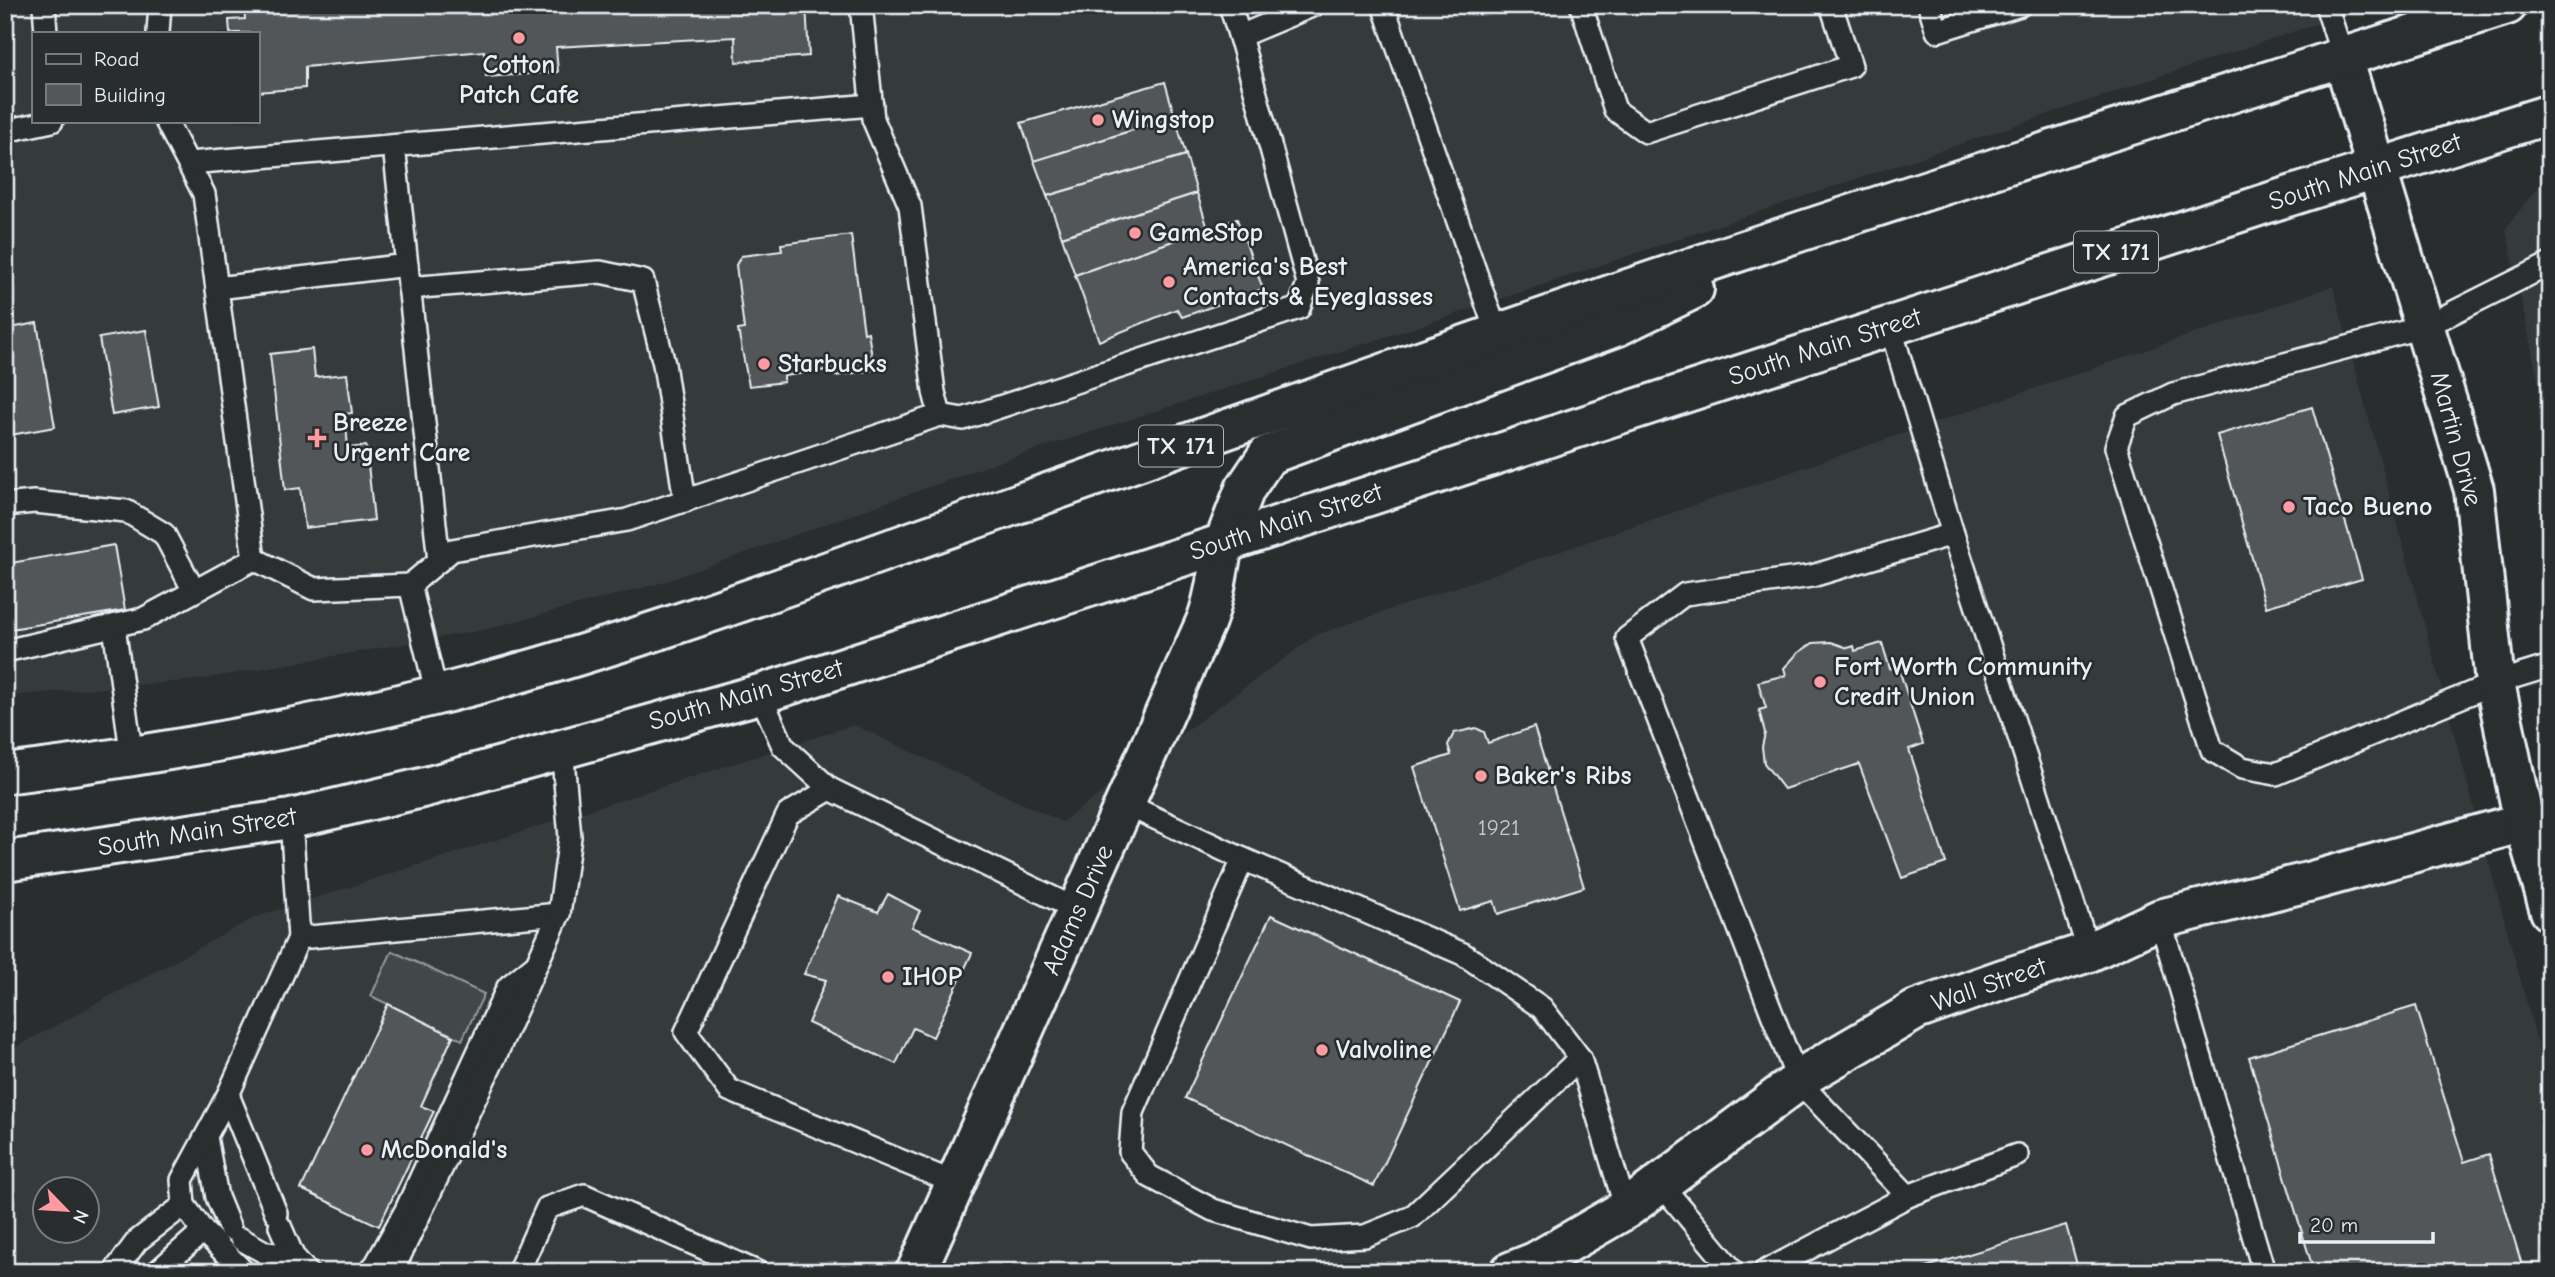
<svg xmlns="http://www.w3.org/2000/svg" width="2555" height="1277" viewBox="0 0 2555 1277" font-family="'Comic Neue',sans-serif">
  <rect width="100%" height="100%" fill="#2a2d2e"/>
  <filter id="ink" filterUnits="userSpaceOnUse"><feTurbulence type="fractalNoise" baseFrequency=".0143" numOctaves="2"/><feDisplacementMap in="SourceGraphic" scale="14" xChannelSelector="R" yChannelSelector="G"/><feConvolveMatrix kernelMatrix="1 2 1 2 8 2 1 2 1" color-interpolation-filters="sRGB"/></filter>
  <g filter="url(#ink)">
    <!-- built -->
    <g fill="#363a3b" fill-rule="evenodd">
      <path d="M5 5H2372L1441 319 1004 460 661 583 483 630 196 680 5 696ZM33 33H257V121H33Z"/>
      <path d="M2550 171V436L2506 228Z"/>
      <path d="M2333 286 2550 1089V1272H5V1053L256 917 854 725 1062 822 1316 635ZM46 1190H88V1232H46Z"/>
    </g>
    <!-- green -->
    <path fill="#424648" stroke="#959ca0" stroke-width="2" d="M392 951 484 994 462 1040 371 996Z"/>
    <!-- building -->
    <g fill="#535759" stroke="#e8f1f8" stroke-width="2">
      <path d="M244 5H806L809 56 736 62 735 37 556 47 558 72 486 77 484 51 305 67V88L257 92V33H230L229 20 245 19Z"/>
      <path d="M1165 82 1175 117 1034 161 1021 123Z"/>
      <path d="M1175 117 1186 155 1047 196 1034 161Z"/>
      <path d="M1186 155 1197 193 1062 237 1047 196Z"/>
      <path d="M1197 193 1208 229 1075 275 1062 237Z"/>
      <path d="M1237 219 1263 289 1182 317 1177 309 1099 341 1075 275Z"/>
      <path d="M851 235 864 333 868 332 874 370 835 376 834 369 784 376V382L749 386 738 330 744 329 736 265 741 256 782 251 781 244Z"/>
      <path d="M37 323 55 427 5 436V329Z"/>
      <path d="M146 330 159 407 112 415 99 338Z"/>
      <path d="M312 349 315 377 347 374 352 413 345 414 348 448 366 446 374 520 305 528 300 488 285 490 270 354Z"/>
      <path d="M2312 407 2362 579 2266 607 2217 435Z"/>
      <path d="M114 545 125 610 5 630V564Z"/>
      <path d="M1831 642 1848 648 1854 646 1855 651 1882 643 1890 669 1898 666 1923 744 1909 749 1946 863 1902 878 1859 764 1784 789 1764 763 1762 747 1765 733 1759 710 1766 708 1758 682 1786 675 1784 668 1798 653 1813 643Z"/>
      <path d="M1534 727 1584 887 1498 914 1494 901 1460 911 1414 767 1451 755 1448 745 1454 733 1476 728 1484 732 1488 743Z"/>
      <path d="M888 894 920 911 912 927 972 953 933 1037 913 1028 896 1064 808 1023 826 980 804 974 838 896 878 912Z"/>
      <path d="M1271 915 1460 1002 1374 1186 1185 1098Z"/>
      <path d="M388 1004 453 1036 421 1106 434 1111 379 1226 301 1189Z"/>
      <path d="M2416 1006 2464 1162 2489 1154 2524 1272H2314L2249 1057Z"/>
      <path d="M2066 1225 2079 1272H1909Z"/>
    </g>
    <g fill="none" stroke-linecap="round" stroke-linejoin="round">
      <!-- service casing -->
      <g stroke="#e8f1f8" stroke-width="26">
        <g id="service">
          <path d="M44 5 46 33"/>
          <path d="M861 5 873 119 910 206 934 392 940 415 963 419 1299 308 1308 283 1240 36 1314 5"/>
          <path d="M1230 5 1241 41"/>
          <path d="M1383 5 1497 334"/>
          <path d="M1581 5 1615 110 1646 132 1851 66 1831 5"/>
          <path d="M1929 5 1937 31 2020 5"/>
          <path d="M2326 5 2343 58"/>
          <path d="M158 33 160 5"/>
          <path d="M166 121 204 194 254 559"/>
          <path d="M5 131 52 121"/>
          <path d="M394 146 439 561"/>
          <path d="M189 163 872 105"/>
          <path d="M2550 264 2426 326 2173 394 2127 416 2116 447 2212 750 2242 768 2276 774 2495 683 2550 666"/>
          <path d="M217 288 407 265"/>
          <path d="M409 288 600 272 643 281 664 364 685 501"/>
          <path d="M1890 326 1953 534 2089 952"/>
          <path d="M5 505 34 502 126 511 164 534 194 591"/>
          <path d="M1953 534 1812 576 1685 594 1627 638 1798 1081 1908 1196 2017 1155"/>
          <path d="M254 559 314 589 410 585 452 550 627 520 940 415"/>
          <path d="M410 585 437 695"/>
          <path d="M114 626 132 758"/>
          <path d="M5 651 143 619 254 559"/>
          <path d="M760 694 783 746 830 789 1078 910"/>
          <path d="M830 789 788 814 686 1032 729 1090 955 1183"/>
          <path d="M1125 804 1243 859 1463 954 1542 1008 1580 1058 1626 1209"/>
          <path d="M2524 822 2550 814"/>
          <path d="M1243 859 1133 1112 1130 1152 1149 1176 1213 1210 1311 1239 1365 1236 1412 1217 1580 1058"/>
          <path d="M2160 919 2264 1272"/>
          <path d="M299 938 559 914"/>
          <path d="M228 1095 276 1213"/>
          <path d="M206 1137 217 1197 230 1229"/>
          <path d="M1660 1183 1734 1272"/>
          <path d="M280 1226 293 1256 307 1272"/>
          <path d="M241 1239 266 1253 293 1256"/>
          <path d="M114 1272 137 1241 184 1205"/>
          <path d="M157 1272 203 1231"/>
          <path d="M244 1272 203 1231 184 1205 182 1180 228 1095 299 938 291 819"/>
          <path d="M369 1272 376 1264 406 1210 508 987 534 966"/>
          <path d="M392 1272 494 1059 559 914 570 837 562 748"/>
          <path d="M518 1272 547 1208 584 1195 757 1272"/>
          <path d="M1764 1272 1908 1196"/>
        </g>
      </g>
      <!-- minor casing -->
      <g stroke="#e8f1f8" stroke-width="44">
        <g id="minor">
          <path d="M916 1272 1206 621C1216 596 1217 569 1224 543"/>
          <path d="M1510 1272 1535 1262 1626 1209 1812 1071 1916 1010 2003 979 2089 952 2160 919 2308 882 2524 822"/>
        </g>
      </g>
      <!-- tertiary casing -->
      <g stroke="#e8f1f8" stroke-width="44">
        <path id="tertiary" d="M2343 58 2474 490 2495 683 2524 822 2550 911"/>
      </g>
      <!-- primary casing -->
      <g stroke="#e8f1f8" stroke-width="44">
        <g id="primary">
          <path d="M1224 543 1245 489 1268 455 1618 326 1694 289"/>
          <path d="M5 774C149 756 291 731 433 696 590 657 743 602 896 547 1066 487 1236 427 1405 366 1769 237 2139 123 2507 5"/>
          <path d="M5 861 291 819 426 787 767 692 2271 202 2550 114"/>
        </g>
      </g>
      <!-- service -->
      <use href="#service" stroke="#2a2d2e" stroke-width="21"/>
      <!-- minor -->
      <use href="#minor" stroke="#2a2d2e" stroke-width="38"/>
      <!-- tertiary -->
      <use href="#tertiary" stroke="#2a2d2e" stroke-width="38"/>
      <!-- primary -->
      <use href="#primary" stroke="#2a2d2e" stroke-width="38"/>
    </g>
  </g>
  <!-- markers -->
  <g fill="#ff9aa2" stroke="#2a2d2e" stroke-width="2.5">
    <circle cx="519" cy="38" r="7"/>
    <circle cx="1098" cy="120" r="7"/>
    <circle cx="1135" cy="233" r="7"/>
    <circle cx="1169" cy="282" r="7"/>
    <circle cx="764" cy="364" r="7"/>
    <path d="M313.5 427.5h7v7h7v7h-7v7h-7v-7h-7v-7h7z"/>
    <circle cx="2289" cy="507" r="7"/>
    <circle cx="1820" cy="682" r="7"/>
    <circle cx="1481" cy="776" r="7"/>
    <circle cx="888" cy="977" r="7"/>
    <circle cx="1322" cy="1050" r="7"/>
    <circle cx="367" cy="1150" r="7"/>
  </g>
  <g text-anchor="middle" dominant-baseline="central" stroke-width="5" stroke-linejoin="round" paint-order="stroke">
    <!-- number labels -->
    <g font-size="23" fill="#c3cad0">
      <text x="1499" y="827">1921</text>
    </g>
    <!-- shield labels -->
    <g fill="#2a2d2e" stroke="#afb6bb" stroke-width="2">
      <rect x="2074" y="231.5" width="84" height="41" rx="5"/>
      <rect x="1139" y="425.5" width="84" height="41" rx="5"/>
    </g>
    <g font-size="24" font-weight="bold" fill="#e8f1f8">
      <text x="2116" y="252">TX 171</text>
      <text x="1181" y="446">TX 171</text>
    </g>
    <!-- poi labels -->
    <g font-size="26" font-weight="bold" fill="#e8f1f8" stroke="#2a2d2e" text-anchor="start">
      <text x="519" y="65" text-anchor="middle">Cotton<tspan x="519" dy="30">Patch Cafe</tspan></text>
      <text x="1112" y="120">Wingstop</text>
      <text x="1149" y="233">GameStop</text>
      <text x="1183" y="267">America's Best<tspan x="1183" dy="30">Contacts &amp; Eyeglasses</tspan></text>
      <text x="778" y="364">Starbucks</text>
      <text x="333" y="423">Breeze<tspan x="333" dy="30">Urgent Care</tspan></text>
      <text x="2303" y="507">Taco Bueno</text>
      <text x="1834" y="667">Fort Worth Community<tspan x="1834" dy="30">Credit Union</tspan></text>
      <text x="1495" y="776">Baker's Ribs</text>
      <text x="902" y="977">IHOP</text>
      <text x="1336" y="1050">Valvoline</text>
      <text x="381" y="1150">McDonald's</text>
    </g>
    <!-- street labels -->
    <g font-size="26" fill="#e8f1f8" stroke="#2a2d2e">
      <text transform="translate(2365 172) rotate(-18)">South Main Street</text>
      <text transform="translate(1825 347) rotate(-18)">South Main Street</text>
      <text transform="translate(2456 439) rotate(75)">Martin Drive</text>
      <text transform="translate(1286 522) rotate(-18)">South Main Street</text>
      <text transform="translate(746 695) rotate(-16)">South Main Street</text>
      <text transform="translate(197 832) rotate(-9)">South Main Street</text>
      <text transform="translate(1078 910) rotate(-66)">Adams Drive</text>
      <text transform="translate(1989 985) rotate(-19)">Wall Street</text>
    </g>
  </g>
  <!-- margin -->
  <rect width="2555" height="1277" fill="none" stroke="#2a2d2e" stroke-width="28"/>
  <rect x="14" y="14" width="2527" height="1249" fill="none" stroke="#e8f1f8" stroke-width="2.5" filter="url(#ink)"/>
  <!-- legend -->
  <rect x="32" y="32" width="228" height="91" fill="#2a2d2e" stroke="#767b7f" stroke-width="2"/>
  <rect x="46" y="54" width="35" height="10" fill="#2a2d2e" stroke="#767b7f" stroke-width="2"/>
  <text x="94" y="66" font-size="21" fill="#e8f1f8">Road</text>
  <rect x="46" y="84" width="35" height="21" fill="#535759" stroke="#767b7f" stroke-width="2"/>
  <text x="94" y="102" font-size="21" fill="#e8f1f8">Building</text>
  <!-- north arrow -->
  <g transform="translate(66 1210) rotate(115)"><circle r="33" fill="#2a2d2e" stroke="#767b7f" stroke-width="2"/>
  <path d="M0-5L12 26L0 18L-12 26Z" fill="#ff9aa2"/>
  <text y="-10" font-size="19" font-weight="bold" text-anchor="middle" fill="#e8f1f8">N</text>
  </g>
  <!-- scale -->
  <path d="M2300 1232v10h133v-10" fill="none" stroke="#e8f1f8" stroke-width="3.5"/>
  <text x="2310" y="1232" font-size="21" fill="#e8f1f8" stroke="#2a2d2e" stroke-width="5" paint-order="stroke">20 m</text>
</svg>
